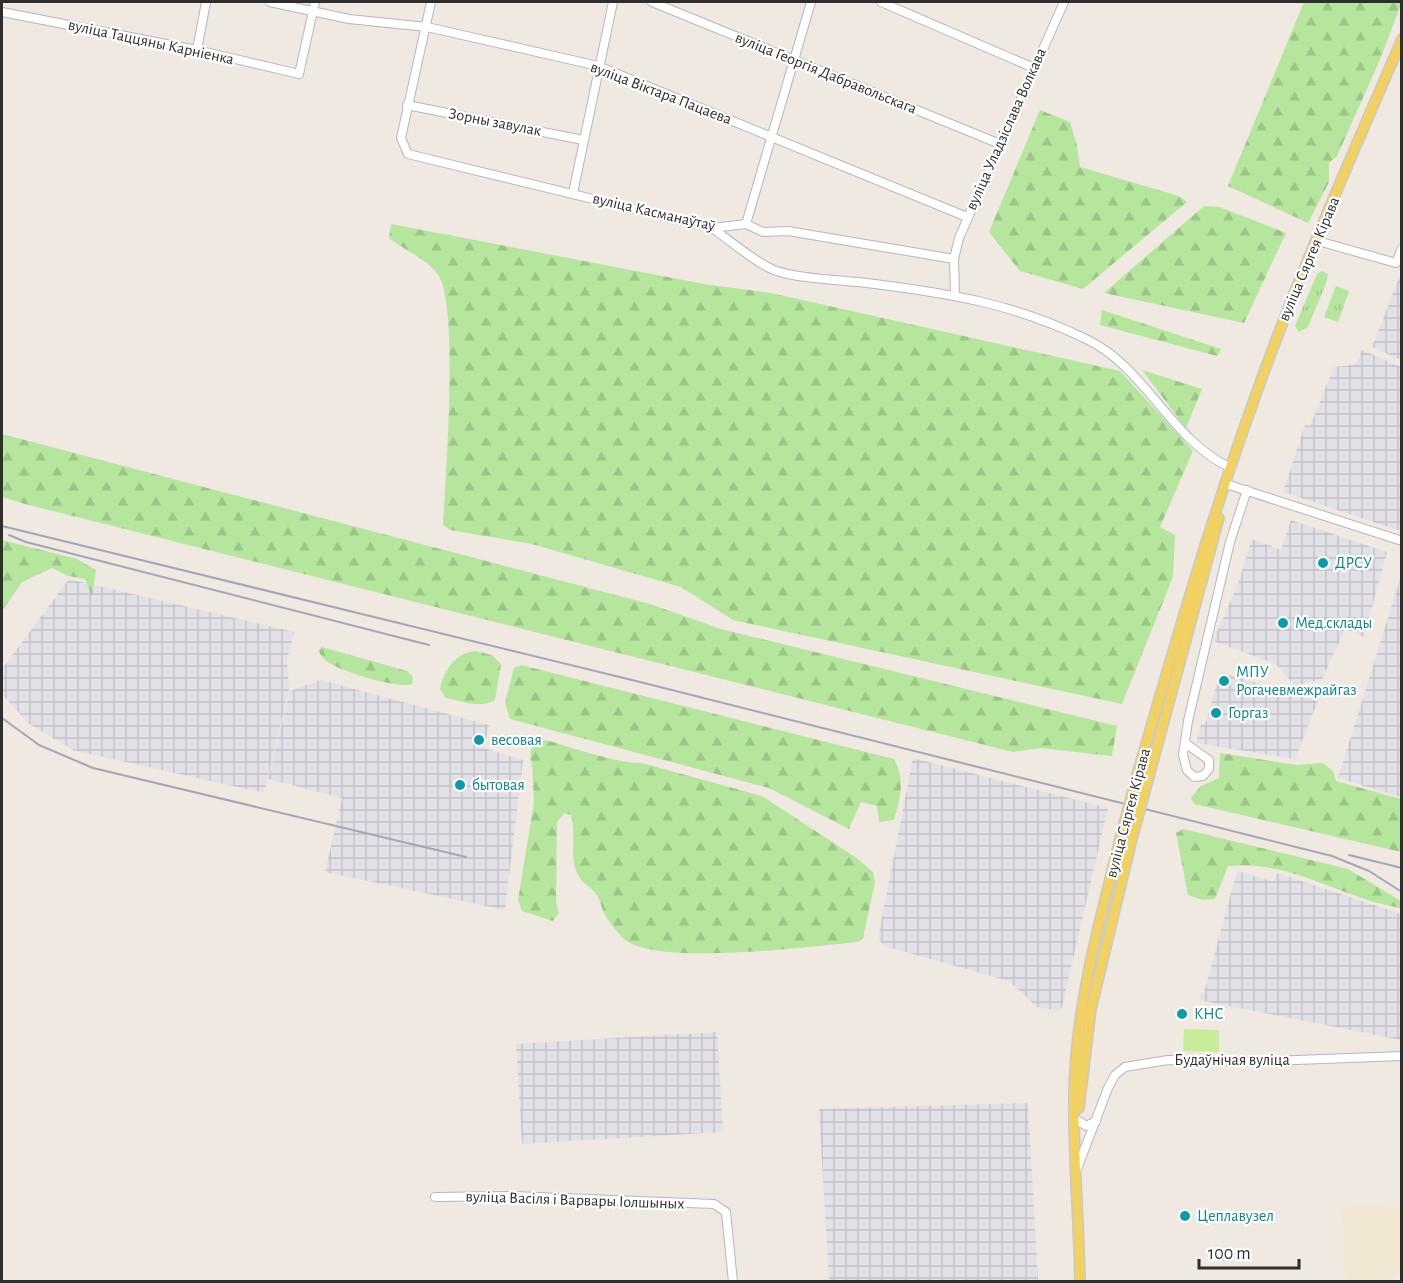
<svg xmlns="http://www.w3.org/2000/svg" width="1403" height="1283" viewBox="0 0 1403 1283" font-family="'Alegreya Sans',sans-serif">
  <defs>
    <pattern id="industrial-grid" width="8" height="8" patternUnits="userSpaceOnUse" patternTransform="scale(1.5)"><rect width="8" height="8" fill="#e3e1e8"/><path d="M0 4h8M4 0v8" fill="none" stroke="#c3c1c7"/></pattern>
    <pattern id="grass-tufts" width="24" height="20" patternUnits="userSpaceOnUse" patternTransform="scale(1.5)"><rect width="24" height="20" fill="#b6e59e"/><path d="M3 7l-1-3M5 7V3M7 7l1-3M15 17l-1-3M17 17v-4M19 17l1-3" fill="none" stroke="#9dc588"/></pattern>
    <pattern id="forest-firs" width="22" height="20" patternUnits="userSpaceOnUse" patternTransform="scale(1.5)"><rect width="22" height="20" fill="#b6e59e"/><path d="M5 1l3.5 6h-7zM16 11l3.5 6h-7z" fill="#9dc588"/></pattern>
  </defs>
  <rect width="100%" height="100%" fill="#efe9e1"/>
  <!-- industrial -->
  <g fill="url(#industrial-grid)">
    <path d="M1401 273 1402 360H1401L1372 347Z"/>
    <path d="M1362 350 1401 367V531L1283 492 1305 425 1310 426 1334 367 1353 365 1357 362Z"/>
    <path d="M1291 520 1387 552 1364 637 1345 629 1322 679 1295 686 1276 664 1213 641 1238 584 1252 539 1281 550Z"/>
    <path d="M1401 576V797L1338 778Z"/>
    <path d="M69 579 294 632 287 661 289 690 264 793 73 750 28 723 2 694V669Z"/>
    <path d="M1220 672 1318 701 1295 759 1196 743 1201 724 1205 725Z"/>
    <path d="M320 680 489 725 484 748 523 760 505 910 325 872 342 798 268 779 290 691Z"/>
    <path d="M913 758 1108 808 1061 1011 1037 1007 1009 981 884 946 878 938Z"/>
    <path d="M1237 871 1273 881 1277 873 1401 914V1040L1199 1000 1201 993H1204Z"/>
    <path d="M717 1032 723 1132 522 1144 516 1044Z"/>
    <path d="M1028 1103 1038 1281H829L819 1109Z"/>
  </g>
  <!-- education -->
  <path fill="#f0e6d1" d="M1401 1206V1273L1383 1281H1345L1343 1208Z"/>
  <!-- grass -->
  <g fill="url(#grass-tufts)">
    <path d="M1322 271 1328 274 1327 281 1308 327 1299 332 1295 326 1317 274Z"/>
    <path d="M1336 286 1349 291 1338 322 1324 317Z"/>
  </g>
  <!-- forest -->
  <g fill="url(#forest-firs)">
    <path d="M1304 2H1402L1379 62 1337 156 1329 163V182L1308 223 1228 186Z"/>
    <path d="M1040 110 1070 122 1077 145 1080 167 1179 196 1187 202 1083 289 1020 271 989 232Z"/>
    <path d="M1204 206 1219 207 1286 233 1244 323 1104 293Z"/>
    <path d="M391 224 704 284 771 293 1120 371 1193 451 1160 527 1175 535 1173 577 1122 704 733 620 681 587 532 544 450 530 443 525C445 483 460 300 437 273 425 258 404 250 389 238Z"/>
    <path d="M1102 310 1221 349 1217 356 1100 325Z"/>
    <path d="M1142 370 1202 389 1186 428Z"/>
    <path d="M2 434 650 604 721 629 1117 726 1112 756 1040 748 1013 752 25 504 2 497Z"/>
    <path d="M2 540 77 559 96 570 92 596 85 579 68 576 52 568 22 582 2 611Z"/>
    <path d="M322 647 407 671 413 677 412 684C400 690 334 670 324 659 322 657 320 654 319 651Z"/>
    <path d="M476 651 492 655 501 664 495 700C480 709 462 701 446 698L440 689C444 670 455 653 476 651Z"/>
    <path d="M521 665 894 759C906 781 900 797 894 820L879 822 877 806 861 802 849 829 769 788 510 719 505 703 514 668Z"/>
    <path d="M539 740C552 740 563 746 575 749 597 755 621 763 642 763L762 796 858 859 873 872 875 882 863 938 858 942C812 946 656 967 624 939 617 932 609 922 604 913 601 907 600 898 595 893 589 885 581 883 577 873 569 856 577 833 571 815L564 813 557 822 556 902 559 913 553 921 522 911 518 900 534 802 532 763 530 759 532 743Z"/>
    <path d="M1220 753 1297 765 1323 763 1333 771 1336 781 1401 799V852L1194 804 1191 798 1201 786 1219 778Z"/>
    <path d="M1183 829 1348 869 1401 901V908C1342 899 1290 859 1228 866L1215 899 1203 900 1188 895 1176 833Z"/>
  </g>
  <!-- pitch -->
  <path fill="#c9ec9a" d="M1184 1029 1219 1030V1052L1183 1051Z"/>
  <g fill="none" stroke-linecap="round" stroke-linejoin="round">
    <!-- minor casing -->
    <g stroke="#b4b7c1" stroke-width="10">
      <g id="minor">
        <path d="M270 2 349 19 427 27 598 66 967 217"/>
        <path d="M431 2 401 138 408 154 712 228 746 224 763 232 788 231 954 259"/>
        <path d="M652 2 1000 144"/>
        <path d="M881 2 1034 68"/>
        <path d="M2 12 197 50 299 74 315 2"/>
        <path d="M197 50 206 2"/>
        <path d="M407 105 583 140"/>
        <path d="M573 193 613 2"/>
        <path d="M746 224 811 2"/>
        <path d="M712 228C728 239 761 267 777 271 800 279 841 280 867 283 947 293 1013 303 1086 339 1146 367 1170 440 1231 468"/>
        <path d="M1318 241 1396 263 1402 248"/>
        <path d="M955 294 954 259 959 238 1064 2"/>
        <path d="M1226 484 1402 541"/>
        <path d="M1185 743 1209 760V769L1203 776 1194 777 1187 770 1183 755 1188 721 1230 542 1247 490"/>
        <path d="M1079 1121 1086 1126 1096 1121"/>
        <path d="M1077 1169 1108 1088 1115 1075 1125 1067 1168 1060 1246 1062 1402 1056"/>
        <path d="M435 1197 513 1196 714 1204 726 1212 733 1282"/>
      </g>
    </g>
    <!-- major casing -->
    <g stroke="#c9c9c9" stroke-width="12">
      <g id="major">
        <path d="M1139 768C1175 644 1210 521 1254 400 1297 278 1351 158 1402 39"/>
        <path d="M1151 769 1219 518"/>
        <path d="M1079 1108 1091 1009 1132 839"/>
        <path d="M1080 1282C1079 1219 1073 1157 1074 1095 1075 1007 1100 920 1121 835"/>
      </g>
    </g>
    <!-- minor -->
    <use href="#minor" stroke="#fff" stroke-width="8"/>
    <!-- major -->
    <use href="#major" stroke="#f2d163" stroke-width="9"/>
    <!-- rail -->
    <g stroke="#a3a6b8" stroke-width="2">
      <path d="M2 526 636 681 1332 856 1369 871 1402 892"/>
      <path d="M9 535 26 542 429 645"/>
      <path d="M2 718 39 745 93 768 466 857"/>
      <path d="M1349 855 1402 868"/>
    </g>
    <!-- major-bridge casing -->
    <g stroke="#c9c9c9" stroke-width="12" stroke-linecap="butt">
      <g id="major-bridge">
        <path d="M1121 835 1139 768"/>
        <path d="M1132 839 1151 769"/>
      </g>
    </g>
    <!-- major-bridge -->
    <use href="#major-bridge" stroke="#f2d163" stroke-width="9"/>
  </g>
  <!-- markers -->
  <g fill="#0f9aa8" stroke="#fff" stroke-width="2">
    <circle cx="1323" cy="563" r="6"/>
    <circle cx="1283" cy="623" r="6"/>
    <circle cx="1224" cy="681" r="6"/>
    <circle cx="1216" cy="713" r="6"/>
    <circle cx="479" cy="740" r="6"/>
    <circle cx="460" cy="785" r="6"/>
    <circle cx="1182" cy="1014" r="6"/>
    <circle cx="1185" cy="1216" r="6"/>
  </g>
  <g text-anchor="middle" dominant-baseline="central" stroke-width="4.5" stroke-linejoin="round" paint-order="stroke">
    <!-- street labels -->
    <g font-size="16" fill="#2e2e2e" stroke="#fff">
      <text transform="translate(151 42) rotate(12)">вуліца Таццяны Карніенка</text>
      <text transform="translate(826 73) rotate(22)">вуліца Георгія Дабравольскага</text>
      <text transform="translate(661 93) rotate(21)">вуліца Віктара Пацаева</text>
      <text transform="translate(495 122) rotate(11)">Зорны завулак</text>
      <text transform="translate(1006 129) rotate(-66)">вуліца Уладзіслава Волкава</text>
      <text transform="translate(654 212) rotate(13)">вуліца Касманаўтаў</text>
      <text transform="translate(1309 259) rotate(-67)">вуліца Сяргея Кірава</text>
      <text transform="translate(1128 813) rotate(-75)">вуліца Сяргея Кірава</text>
      <text x="1232" y="1060">Будаўнічая вуліца</text>
      <text transform="translate(575 1200) rotate(2)">вуліца Васіля і Варвары Іолшыных</text>
    </g>
    <!-- culture labels -->
    <g font-size="16" fill="#0d838f" stroke="#fff" text-anchor="start">
      <text x="1335" y="563">ДРСУ</text>
      <text x="1295" y="623">Мед.склады</text>
      <text x="1236" y="672">МПУ<tspan x="1236" dy="18">Рогачевмежрайгаз</tspan></text>
      <text x="1228" y="713">Горгаз</text>
      <text x="491" y="740">весовая</text>
      <text x="472" y="785">бытовая</text>
      <text x="1194" y="1014">КНС</text>
      <text x="1197" y="1216">Цеплавузел</text>
    </g>
  </g>
  <!-- border -->
  <rect width="1403" height="1283" fill="none" stroke="#2e2e2e" stroke-width="6"/>
  <!-- scale -->
  <path d="M1199 1259v9h100v-9" fill="none" stroke="#2e2e2e" stroke-width="3"/>
  <text x="1208" y="1259" font-size="18" fill="#2e2e2e" stroke="#ffffff" stroke-width="4.5" paint-order="stroke">100 m</text>
</svg>
